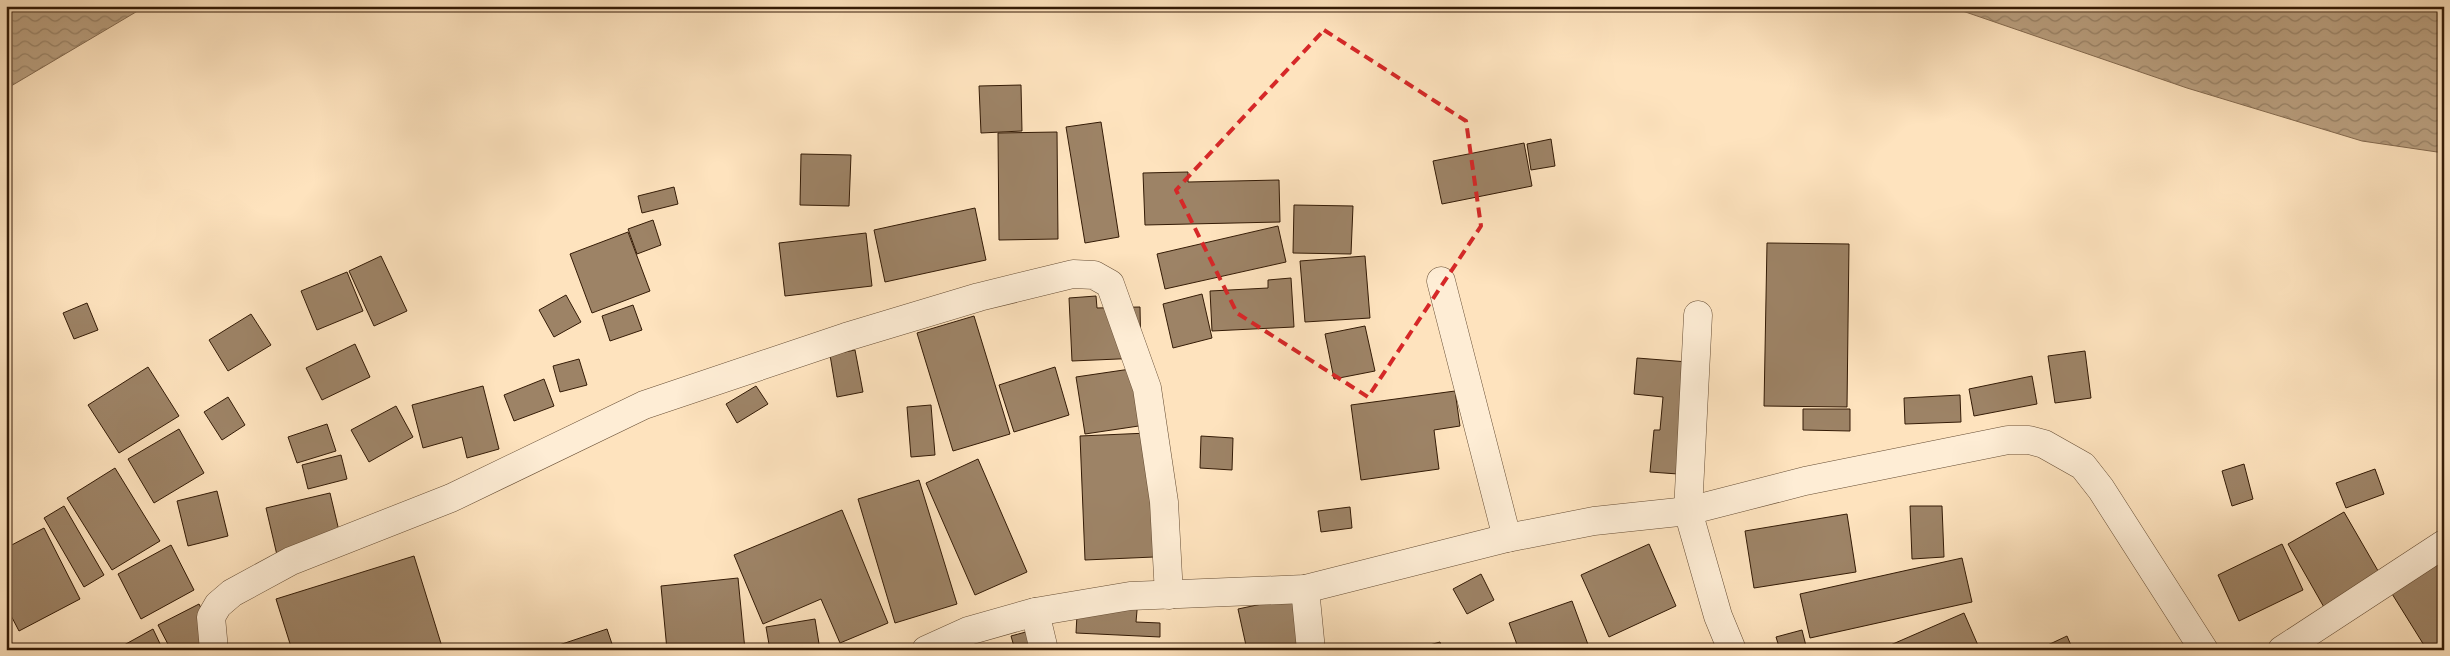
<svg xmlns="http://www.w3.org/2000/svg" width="2450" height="656" viewBox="0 0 2450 656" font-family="'IM FELL Double Pica',serif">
  <defs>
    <pattern id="water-waves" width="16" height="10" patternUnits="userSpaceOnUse" patternTransform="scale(1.25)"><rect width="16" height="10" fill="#b99f7f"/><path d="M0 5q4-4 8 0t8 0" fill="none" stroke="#978166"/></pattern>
  </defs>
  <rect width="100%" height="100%" fill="#fee3be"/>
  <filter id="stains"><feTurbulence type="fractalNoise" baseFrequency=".004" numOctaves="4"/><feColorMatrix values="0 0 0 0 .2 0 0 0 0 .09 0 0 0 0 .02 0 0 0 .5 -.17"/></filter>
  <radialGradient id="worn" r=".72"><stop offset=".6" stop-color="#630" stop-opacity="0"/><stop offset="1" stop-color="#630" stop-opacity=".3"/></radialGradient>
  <!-- water -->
  <g fill="url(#water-waves)" stroke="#846a4f">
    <path d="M6 6H146L6 89Z"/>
    <path d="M1948 6H2444V153L2362 141 2187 88Z"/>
  </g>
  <!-- building -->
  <g fill="#9d8366" stroke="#341b06">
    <path d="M1021 85 1022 131 981 133 979 86Z"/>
    <path d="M1101 122 1119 237 1085 243 1066 127Z"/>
    <path d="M1057 132 1058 239 999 240 998 133Z"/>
    <path d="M1551 139 1555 166 1531 170 1527 144Z"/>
    <path d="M1524 143 1532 186 1442 204 1433 161Z"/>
    <path d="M801 154 851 155 849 206 800 205Z"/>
    <path d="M1188 172V182L1279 180 1280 222 1145 225 1143 173Z"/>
    <path d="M674 187 678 204 642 213 638 196Z"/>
    <path d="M1294 205 1353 206 1351 254 1293 253Z"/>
    <path d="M975 208 986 260 885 282 874 230Z"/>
    <path d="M653 220 661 245 637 254 628 229Z"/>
    <path d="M1278 226 1286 262 1165 289 1157 254Z"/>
    <path d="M628 232 650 291 592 313 570 254Z"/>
    <path d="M866 233 872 286 785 296 779 243Z"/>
    <path d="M1767 243 1849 244 1847 407 1764 406Z"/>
    <path d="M381 256 407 311 374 326 349 271Z"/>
    <path d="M1365 256 1370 318 1305 322 1300 261Z"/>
    <path d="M347 272 363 311 317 330 301 291Z"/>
    <path d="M1291 278 1294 327 1212 331 1210 291 1268 288V280Z"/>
    <path d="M1202 294 1212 338 1173 348 1163 304Z"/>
    <path d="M566 295 581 322 554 337 539 310Z"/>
    <path d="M1096 296 1097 308 1140 307 1141 358 1072 361 1069 298Z"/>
    <path d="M87 303 98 330 74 339 63 313Z"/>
    <path d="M633 305 642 330 610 341 602 316Z"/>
    <path d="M251 314 271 345 228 371 209 340Z"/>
    <path d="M974 316 1010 434 953 451 917 333Z"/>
    <path d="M1365 326 1375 371 1334 379 1325 334Z"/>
    <path d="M355 344 370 377 322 400 306 368Z"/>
    <path d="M855 350 863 392 837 397 830 355Z"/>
    <path d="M2085 351 2091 398 2055 403 2048 356Z"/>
    <path d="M1637 358 1701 363 1692 475 1650 472 1654 430H1660L1663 397 1634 394Z"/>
    <path d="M579 359 587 385 560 392 553 366Z"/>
    <path d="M148 367 179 416 119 453 88 405Z"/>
    <path d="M1055 367 1069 415 1014 432 999 385Z"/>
    <path d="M1144 367 1152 424 1085 434 1076 377Z"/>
    <path d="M2032 376 2037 404 1974 416 1969 389Z"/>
    <path d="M544 379 554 406 514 421 504 395Z"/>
    <path d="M483 386 499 449 467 458 462 437 423 448 412 405Z"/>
    <path d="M756 386 768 404 737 423 726 404Z"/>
    <path d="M1455 391 1460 426 1434 430 1439 469 1361 480 1351 405Z"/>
    <path d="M1960 395 1961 422 1905 424 1904 398Z"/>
    <path d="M228 397 245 425 222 440 204 412Z"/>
    <path d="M931 405 935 455 911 457 907 407Z"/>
    <path d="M396 406 413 437 369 462 351 430Z"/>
    <path d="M1803 409H1850V431L1803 430Z"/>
    <path d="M327 424 336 451 297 463 288 437Z"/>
    <path d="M179 429 204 473 154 503 128 459Z"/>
    <path d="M1148 433 1154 557 1085 560 1080 436Z"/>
    <path d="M1201 436 1233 438 1232 470 1200 468Z"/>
    <path d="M341 455 347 479 308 489 302 465Z"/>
    <path d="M978 459 1027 572 975 595 926 483Z"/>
    <path d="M2244 464 2253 499 2232 506 2222 471Z"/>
    <path d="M115 468 160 541 112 570 67 498Z"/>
    <path d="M2375 469 2384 494 2346 508 2336 483Z"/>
    <path d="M919 480 957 604 895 623 858 499Z"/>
    <path d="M217 491 228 536 188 546 177 501Z"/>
    <path d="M330 493 344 552 280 568 266 508Z"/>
    <path d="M64 506 104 575 84 587 44 518Z"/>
    <path d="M1910 506H1942L1944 557 1912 559Z"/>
    <path d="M1350 507 1352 528 1321 532 1318 511Z"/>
    <path d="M842 510 888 623 840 643 821 599 763 624 734 555Z"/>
    <path d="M2344 512 2381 576 2325 609 2288 544Z"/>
    <path d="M1847 514 1856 572 1754 588 1745 531Z"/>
    <path d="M44 528 80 599 19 631 6 606V548Z"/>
    <path d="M1649 544 1676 606 1609 637 1581 575Z"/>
    <path d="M2282 544 2303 590 2239 621 2218 575Z"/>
    <path d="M171 545 194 590 141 619 118 574Z"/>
    <path d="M2444 555V650H2427L2389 589Z"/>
    <path d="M414 556 443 650H292L276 599Z"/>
    <path d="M1962 558 1972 602 1810 638 1800 594Z"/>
    <path d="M1481 574 1494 600 1467 614 1453 589Z"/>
    <path d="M738 578 745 650H667L661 586Z"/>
    <path d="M1078 596 1138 599 1136 622 1160 623V637L1076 633Z"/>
    <path d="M1295 597 1306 650H1247L1238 609Z"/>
    <path d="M1572 601 1590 650H1519L1509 623Z"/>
    <path d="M199 604 217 640 198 650H171L158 625Z"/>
    <path d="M1964 613 1980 650H1879Z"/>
    <path d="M815 619 820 650H770L766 627Z"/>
    <path d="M1048 626 1054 650H1015L1011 636Z"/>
    <path d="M153 629 163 650H115Z"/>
    <path d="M607 629 614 650H557L556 646Z"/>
    <path d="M1802 630 1807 650H1780L1776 637Z"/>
    <path d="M2067 636 2073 650H2037Z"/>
    <path d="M1440 642 1442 650H1412Z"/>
  </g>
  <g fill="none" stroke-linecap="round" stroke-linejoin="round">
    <!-- minor casing -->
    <g stroke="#664d34" stroke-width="29">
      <g id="minor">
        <path d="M1441 281 1507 538"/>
        <path d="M1698 315 1688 511 1718 616 1732 650"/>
        <path d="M1305 589 1311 650"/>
        <path d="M1035 612 1044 650"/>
        <path d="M214 650 211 617 218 605 232 593 291 561 451 498 644 405 846 337 979 297 1073 274 1094 275 1110 284 1147 388 1164 502 1169 595"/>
        <path d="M926 650 968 631 1035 612 1130 596 1305 589 1507 538 1594 521 1688 511 1805 481 2008 440H2029L2044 444 2083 466 2101 489 2204 650"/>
        <path d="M2282 650 2444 544"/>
      </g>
    </g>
    <!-- minor -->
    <use href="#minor" stroke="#feedd5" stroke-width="28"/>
  </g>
  <!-- marked area -->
  <path fill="none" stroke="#d62828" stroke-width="4" stroke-dasharray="10 6" stroke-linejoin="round" d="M1324 30 1466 121 1481 226 1368 397 1237 313 1176 190Z"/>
  <!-- margin -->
  <rect width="2450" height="656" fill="none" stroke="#fee3be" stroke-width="25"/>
  <rect x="8" y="8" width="2435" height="641" fill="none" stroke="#341b06" stroke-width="2.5"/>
  <rect x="12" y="12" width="2425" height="631" fill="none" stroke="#341b06"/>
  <rect width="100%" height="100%" filter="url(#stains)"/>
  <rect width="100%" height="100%" fill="url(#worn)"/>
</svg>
